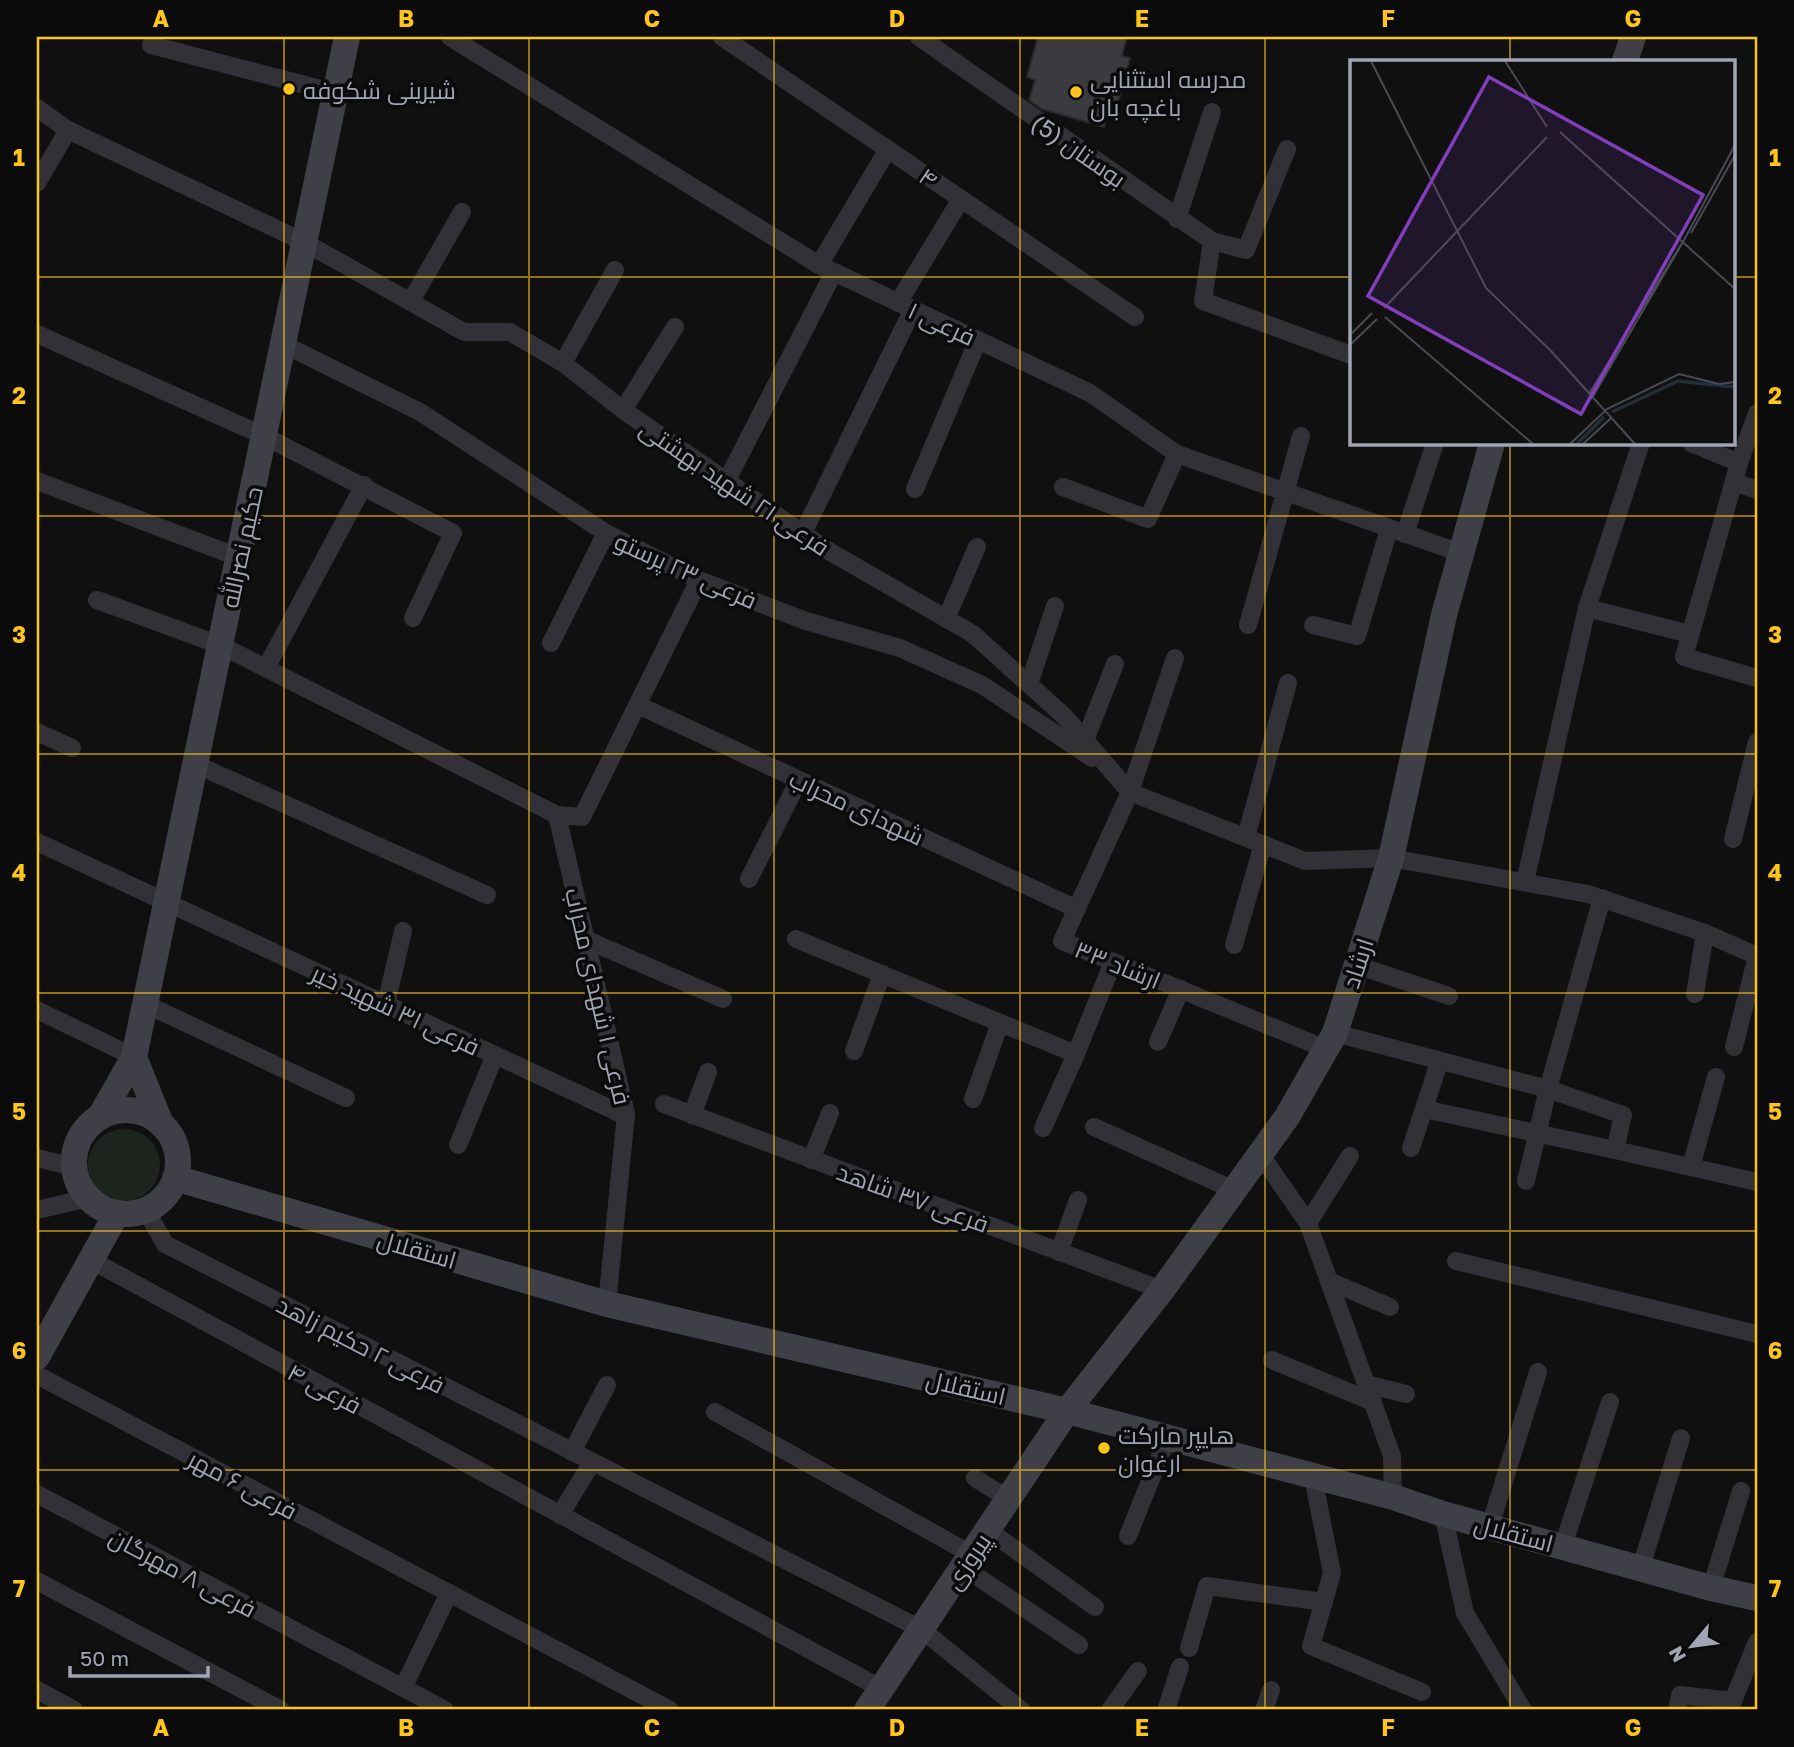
<svg xmlns="http://www.w3.org/2000/svg" width="1794" height="1747" viewBox="0 0 1794 1747" font-family="'Golos Text',Cairo,sans-serif">
  <rect width="100%" height="100%" fill="#101011"/>
  <!-- green -->
  <circle fill="#1c241d" cx="124" cy="1165" r="36"/>
  <!-- building -->
  <path fill="#3a3a3f" stroke="#2a2a2e" stroke-width="2" d="M1038 37H1127L1122 56 1130 58 1115 113 1108 111 1104 127 1042 109 1029 100 1035 80 1027 77Z"/>
  <g fill="none" stroke-linecap="round" stroke-linejoin="round">
    <!-- street -->
    <g stroke="#313137" stroke-width="18">
      <path d="M450 37 819 265 1090 393 1177 454 1461 553"/>
      <path d="M722 37 1135 317"/>
      <path d="M919 37 1212 241 1246 250 1287 149"/>
      <path d="M151 45 336 93"/>
      <path d="M37 108 68 130 304 242 464 332H510L563 363 623 410 827 550 973 634 1064 716 1130 792 1305 861 1391 858 1588 894 1705 933 1757 956"/>
      <path d="M37 183 68 130"/>
      <path d="M1177 219 1212 112"/>
      <path d="M1212 241 1203 301 1351 355"/>
      <path d="M819 265 888 149"/>
      <path d="M411 301 462 212"/>
      <path d="M898 303 961 199"/>
      <path d="M37 334 264 436 453 533 413 618"/>
      <path d="M283 344 420 412 606 533 699 580 806 621 900 648 982 685 1092 758"/>
      <path d="M563 363 615 270"/>
      <path d="M623 410 675 327"/>
      <path d="M1757 413 1739 463 1684 657 1757 678"/>
      <path d="M1691 443 1739 463"/>
      <path d="M37 481 238 557"/>
      <path d="M726 482 834 272"/>
      <path d="M1734 482 1757 490"/>
      <path d="M1063 487 1148 519 1177 454"/>
      <path d="M915 489 978 340"/>
      <path d="M803 533 913 309"/>
      <path d="M1405 534 1435 443"/>
      <path d="M97 600 220 645 557 815 582 817 699 580"/>
      <path d="M1587 608 1690 634"/>
      <path d="M946 619 977 547"/>
      <path d="M1248 625 1301 436"/>
      <path d="M1313 625 1357 636 1389 529"/>
      <path d="M551 643 606 533"/>
      <path d="M1175 658 1130 792 1062 941 1326 1049"/>
      <path d="M266 668 364 485"/>
      <path d="M1029 684 1055 606"/>
      <path d="M638 705 1077 909"/>
      <path d="M37 732 72 748"/>
      <path d="M1082 748 1115 664"/>
      <path d="M195 764 487 895"/>
      <path d="M557 815 626 1114 607 1304"/>
      <path d="M1246 837 1288 683"/>
      <path d="M1733 839 1757 742"/>
      <path d="M37 842 626 1116"/>
      <path d="M749 879 799 780"/>
      <path d="M1525 882 1587 608 1641 443"/>
      <path d="M796 939 1076 1054 1113 962"/>
      <path d="M587 940 723 999"/>
      <path d="M1234 945 1263 844"/>
      <path d="M1356 965 1449 996"/>
      <path d="M1695 994 1705 933"/>
      <path d="M145 1004 346 1098"/>
      <path d="M386 1004 403 931"/>
      <path d="M37 1010 134 1057"/>
      <path d="M1335 1033 1548 1089 1623 1115 1615 1150 1757 1182"/>
      <path d="M1158 1042 1181 989"/>
      <path d="M1734 1047 1757 956"/>
      <path d="M854 1051 882 974"/>
      <path d="M973 1099 1000 1023"/>
      <path d="M664 1104 1162 1290"/>
      <path d="M1424 1109 1615 1150"/>
      <path d="M692 1115 708 1072"/>
      <path d="M1094 1127 1234 1190"/>
      <path d="M1043 1128 1076 1054"/>
      <path d="M458 1145 495 1055"/>
      <path d="M1411 1148 1439 1063"/>
      <path d="M1260 1154 1308 1223 1392 1456 1393 1497"/>
      <path d="M37 1158 74 1167"/>
      <path d="M811 1160 830 1113"/>
      <path d="M1691 1167 1716 1077"/>
      <path d="M1526 1181 1548 1089 1602 898"/>
      <path d="M37 1210 88 1198"/>
      <path d="M146 1210 165 1244 921 1629 1021 1710"/>
      <path d="M1308 1223 1350 1156"/>
      <path d="M1059 1252 1078 1200"/>
      <path d="M91 1260 882 1689"/>
      <path d="M1456 1261 1757 1334"/>
      <path d="M1329 1281 1390 1307"/>
      <path d="M1272 1360 1373 1402"/>
      <path d="M37 1375 670 1710"/>
      <path d="M1366 1384 1406 1394"/>
      <path d="M715 1412 971 1554"/>
      <path d="M572 1452 607 1385"/>
      <path d="M1313 1477 1332 1573 1311 1646 1422 1692"/>
      <path d="M975 1478 1008 1499"/>
      <path d="M37 1494 445 1710"/>
      <path d="M1443 1514 1465 1613 1523 1710"/>
      <path d="M560 1515 592 1462"/>
      <path d="M1490 1526 1538 1372"/>
      <path d="M988 1530 1095 1607"/>
      <path d="M1128 1536 1167 1439"/>
      <path d="M1563 1546 1610 1402"/>
      <path d="M963 1567 1079 1645"/>
      <path d="M1641 1567 1681 1438"/>
      <path d="M37 1581 281 1710"/>
      <path d="M1711 1588 1741 1491"/>
      <path d="M1189 1648 1207 1586 1324 1602"/>
      <path d="M403 1688 449 1593"/>
      <path d="M37 1690 74 1710"/>
      <path d="M1110 1710 1138 1671"/>
      <path d="M1166 1710 1180 1667"/>
      <path d="M1264 1710 1271 1690"/>
      <path d="M1677 1710 1680 1695 1733 1701 1757 1642"/>
    </g>
    <!-- secondary -->
    <g stroke="#3f4047" stroke-width="26">
      <path d="M1625 61 1633 37"/>
      <path d="M134 1057 161 1124"/>
      <circle cx="126" cy="1162" r="52"/>
      <path d="M100 1117 134 1057 347 37"/>
      <path d="M175 1178 607 1304 1067 1411 1393 1497 1443 1514 1711 1588 1757 1598"/>
      <path d="M37 1357 117 1213"/>
      <path d="M867 1710 1067 1411 1162 1290 1287 1117 1335 1033 1391 858 1444 615 1492 443"/>
    </g>
  </g>
  <!-- grid -->
  <path fill="none" stroke="#ffc51b" stroke-width="2" stroke-opacity="0.55" d="M284 37V1710M529 37V1710M774 37V1710M1020 37V1710M1265 37V1710M1510 37V61M37 277H1351M1733 277H1757M1510 443V1710M37 516H1757M37 754H1757M37 993H1757M37 1231H1757M37 1470H1757"/>
  <!-- markers -->
  <g fill="#ffc51b" stroke="#0b0b0c" stroke-width="2.5">
    <circle cx="289" cy="89" r="7"/>
    <circle cx="1076" cy="92" r="7"/>
    <circle cx="1104" cy="1448" r="7"/>
  </g>
  <g text-anchor="middle" dominant-baseline="central" stroke-width="7" stroke-linejoin="round" paint-order="stroke">
    <!-- poi labels -->
    <g font-size="24" fill="#a0a4b3" stroke="#0b0b0c" text-anchor="start">
      <text x="1090" y="78">مدرسه استثنایی<tspan x="1090" dy="28">باغچه بان</tspan></text>
      <text x="303" y="89">شیرینی شکوفه</text>
      <text x="1118" y="1434">هایپر مارکت<tspan x="1118" dy="28">ارغوان</tspan></text>
    </g>
    <!-- street labels -->
    <g font-size="24" fill="#a0a4b3" stroke="#0b0b0c">
      <text transform="translate(1079 150) rotate(35)">بوستان (5)</text>
      <text transform="translate(929 177) rotate(34)">۴</text>
      <text transform="translate(942 323) rotate(25)">فرعی ۱</text>
      <text transform="translate(735 487) rotate(34)">فرعی ۲۱ شهید بهشتی</text>
      <text transform="translate(241 547) rotate(-78)">حکیم نصرالله</text>
      <text transform="translate(686 570) rotate(24)">فرعی ۲۳ پرستو</text>
      <text transform="translate(857 807) rotate(25)">شهدای محراب</text>
      <text transform="translate(1357 963) rotate(-72)">ارشاد</text>
      <text transform="translate(1118 964) rotate(22)">ارشاد ۳۳</text>
      <text transform="translate(599 996) rotate(77)">فرعی ۱ شهدای محراب</text>
      <text transform="translate(396 1009) rotate(25)">فرعی ۳۱ شهید خیر</text>
      <text transform="translate(913 1197) rotate(20)">فرعی ۳۷ شاهد</text>
      <text transform="translate(417 1249) rotate(16)">استقلال</text>
      <text transform="translate(361 1344) rotate(27)">فرعی ۲ حکیم زاهد</text>
      <text transform="translate(966 1387) rotate(13)">استقلال</text>
      <text transform="translate(325 1388) rotate(28)">فرعی ۴</text>
      <text transform="translate(243 1484) rotate(28)">فرعی ۶ مهر</text>
      <text transform="translate(1514 1533) rotate(15)">استقلال</text>
      <text transform="translate(967 1561) rotate(-56)">پیروزی</text>
      <text transform="translate(183 1572) rotate(28)">فرعی ۸ مهرگان</text>
    </g>
  </g>
  <!-- overview -->
  <g transform="translate(1350 60)">
    <rect width="385" height="385" fill="#101011"/>
    <path fill="none" stroke="#262d36" stroke-width="3.5" d="M262 352 328 321 385 327M227 384 254 357"/>
    <path fill="none" stroke="#4a4b52" stroke-width="2" d="M21 1 136 228 201 291 285 384M155 1 197 67M210 72 385 229M341 173 385 95M333 182 385 85M34 248 197 77M35 257 183 384M0 275 22 253M0 285 27 259M239 334 332 183M242 338 333 182M220 384 257 349 329 314 369 324 385 322M233 384 261 358"/>
    <path fill="#813ebd" fill-opacity="0.15" stroke="#813ebd" stroke-width="3.5" d="M139 17 353 135 231 354 18 236Z"/>
    <rect width="385" height="385" fill="none" stroke="#a0a4b3" stroke-width="3.5"/>
  </g>
  <!-- border -->
  <rect width="1794" height="1747" fill="none" stroke="#0b0b0c" stroke-width="77"/>
  <!-- north arrow -->
  <g transform="translate(1692 1646) rotate(241)" stroke="#0b0b0c" stroke-width="5" paint-order="stroke">
  <path d="M0-5L12 26L0 18L-12 26Z" fill="#a0a4b3"/>
  <text y="-10" font-size="19" font-weight="bold" text-anchor="middle" fill="#a0a4b3">N</text>
  </g>
  <!-- scale -->
  <path d="M70 1666v10h138v-10" fill="none" stroke="#a0a4b3" stroke-width="3.5"/>
  <text x="80" y="1666" font-size="21" fill="#a0a4b3" stroke="#0b0b0c" stroke-width="5" paint-order="stroke">50 m</text>
  <rect x="38" y="38" width="1718" height="1670" fill="none" stroke="#ffc51b" stroke-width="2.5"/>
  <g font-size="23" text-anchor="middle" font-weight="bold" fill="#ffc51b">
    <text x="161" y="27">A</text>
    <text x="406" y="27">B</text>
    <text x="652" y="27">C</text>
    <text x="897" y="27">D</text>
    <text x="1142" y="27">E</text>
    <text x="1388" y="27">F</text>
    <text x="1633" y="27">G</text>
    <text x="19" y="166">1</text>
    <text x="1775" y="166">1</text>
    <text x="19" y="404">2</text>
    <text x="1775" y="404">2</text>
    <text x="19" y="643">3</text>
    <text x="1775" y="643">3</text>
    <text x="19" y="881">4</text>
    <text x="1775" y="881">4</text>
    <text x="19" y="1120">5</text>
    <text x="1775" y="1120">5</text>
    <text x="19" y="1359">6</text>
    <text x="1775" y="1359">6</text>
    <text x="19" y="1597">7</text>
    <text x="1775" y="1597">7</text>
    <text x="161" y="1736">A</text>
    <text x="406" y="1736">B</text>
    <text x="652" y="1736">C</text>
    <text x="897" y="1736">D</text>
    <text x="1142" y="1736">E</text>
    <text x="1388" y="1736">F</text>
    <text x="1633" y="1736">G</text>
  </g>
</svg>
